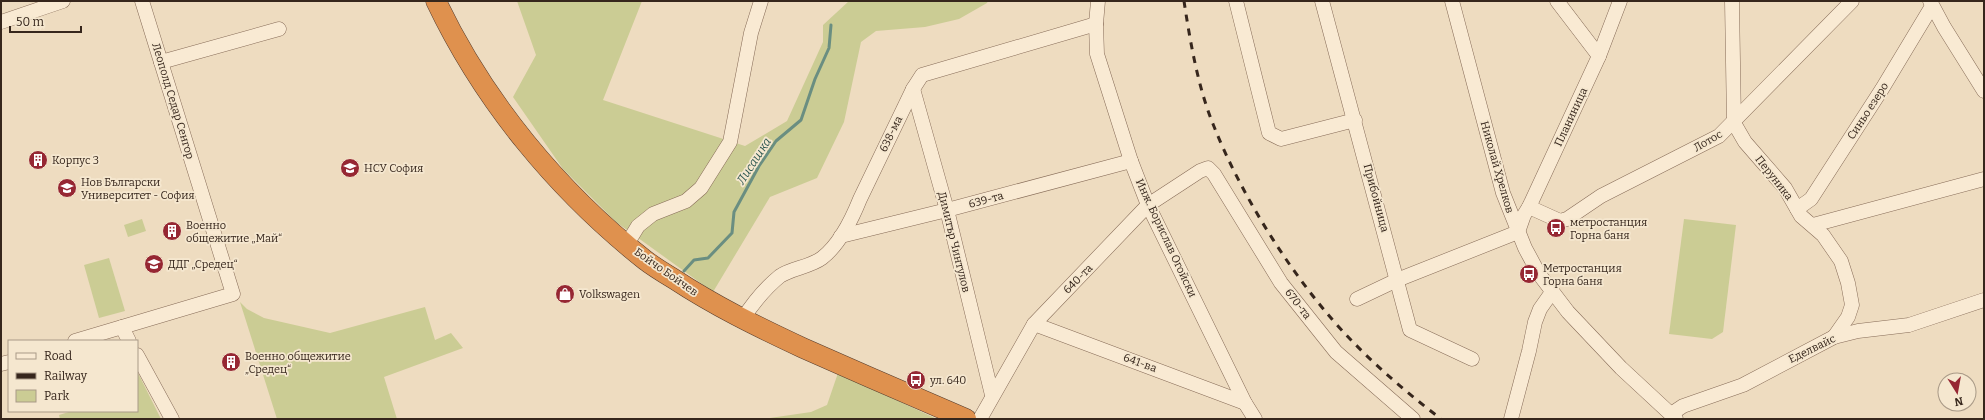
<svg xmlns="http://www.w3.org/2000/svg" width="1985" height="420" viewBox="0 0 1985 420" font-family="Bitter,serif">
  <rect width="100%" height="100%" fill="#eedcc0"/>
  <!-- green -->
  <g fill="#cbcc94">
    <path d="M517 1H642L603 100 745 146 787 121 823 42V25L849 1H988L987 3 959 19 925 27 876 31 861 42 844 122 817 178 770 197 713 292 616 222 563 169 513 97 536 55Z"/>
    <path d="M142 219 146 231 128 237 124 225Z"/>
    <path d="M1684 219 1736 225 1723 332 1712 339 1669 334Z"/>
    <path d="M109 258 125 311 99 318 84 265Z"/>
    <path d="M240 302 247 309 264 318 330 333 425 307 435 340 451 333 463 348 384 377 397 419H277Z"/>
    <path d="M137 371 161 419H60L59 415 72 411H137Z"/>
    <path d="M838 373 937 419H763L811 412 827 405Z"/>
  </g>
  <g fill="none" stroke-linecap="round" stroke-linejoin="round">
    <!-- stream -->
    <path stroke="#6a8e81" stroke-width="3" d="M684 271 694 260 708 258 732 233 734 212 759 166 776 141 801 120 815 79 829 48 831 25"/>
    <!-- minor casing -->
    <g stroke="#876c58" stroke-width="15">
      <g id="minor">
        <path d="M1098 1 1096 24 1097 54 1131 161 1148 205 1245 403 1255 419"/>
        <path d="M1236 1 1269 133 1281 139 1355 120"/>
        <path d="M1322 1 1410 330 1472 359"/>
        <path d="M1452 1 1503 193 1525 248 1539 274 1568 312 1621 368 1676 419"/>
        <path d="M1557 1 1599 56"/>
        <path d="M1732 1 1734 123 1745 142 1785 188 1801 216 1823 235 1841 261 1848 283 1852 305 1848 317 1834 337"/>
        <path d="M1930 1 1944 27 1984 91"/>
        <path d="M1 22 63 1"/>
        <path d="M161 62 279 29"/>
        <path d="M913 89 947 210 992 395"/>
        <path d="M1529 207 1560 221 1567 219 1601 196 1719 136 1852 1"/>
        <path d="M1797 209 1811 199 1882 89 1932 6"/>
        <path d="M1813 225 1984 179"/>
        <path d="M1518 232 1524 215 1529 207 1599 56 1620 1"/>
        <path d="M841 236 947 210 1131 161"/>
        <path d="M627 244 638 226 653 214 686 201 701 188 730 142 751 33 761 1"/>
        <path d="M1357 299 1397 280 1518 232"/>
        <path d="M742 320C753 303 764 289 780 276 792 268 810 267 822 258 840 244 852 219 860 199L913 89 922 75 1096 24"/>
        <path d="M1034 324 1245 403"/>
        <path d="M122 327 129 341"/>
        <path d="M75 341 233 294 142 1"/>
        <path d="M137 355 172 419"/>
        <path d="M1 364 9 362"/>
        <path d="M1671 414 1683 406 1743 385 1834 337 1858 331 1909 325 1984 300"/>
        <path d="M980 419 1034 324 1148 205 1200 171 1208 168 1214 174 1281 283 1336 352 1413 419"/>
        <path d="M1511 419 1529 351 1535 322 1540 309 1552 292"/>
      </g>
    </g>
    <!-- highway casing -->
    <g stroke="#543b2c" stroke-width="21">
      <path id="highway" d="M436 1C484 102 558 191 645 260 654 267 664 273 674 279 715 306 758 327 803 348 857 372 912 396 966 419"/>
    </g>
    <!-- minor -->
    <use href="#minor" stroke="#f9ead3" stroke-width="14"/>
    <!-- highway -->
    <use href="#highway" stroke="#df914e" stroke-width="20"/>
    <!-- rail -->
    <path stroke="#36261c" stroke-width="3" stroke-dasharray="7 7" stroke-linecap="butt" d="M1184 1C1190 41 1198 87 1213 124 1242 198 1297 285 1353 342 1380 370 1410 395 1441 419"/>
  </g>
  <!-- icons -->
  <defs>
    <g id="building-disc" transform="scale(1)"><circle r="9.5" fill="#962733" stroke="#f5e7cf"/><path d="M-4-6H4V6H1V3H-1V6H-4ZM-2.5-4.3h1.7v1.8h-1.7ZM.8-4.3h1.7v1.8H.8ZM-2.5-1h1.7V.8h-1.7ZM.8-1h1.7V.8H.8Z" fill="#fff"/></g>
    <g id="school-disc" transform="scale(1)"><circle r="9.5" fill="#962733" stroke="#f5e7cf"/><path d="M0-5L7-2L0 1L-7-2ZM-4 1L0 2.5L4 1V4Q0 6-4 4Z" fill="#fff"/></g>
    <g id="university-disc" transform="scale(1)"><circle r="9.5" fill="#962733" stroke="#f5e7cf"/><path d="M0-5L7-2L0 1L-7-2ZM-4 1L0 2.5L4 1V4Q0 6-4 4Z" fill="#fff"/></g>
    <g id="bus-disc" transform="scale(1)"><circle r="9.5" fill="#962733" stroke="#f5e7cf"/><path d="M-5-6H5V4H4V6H2V4H-2V6H-4V4H-5ZM-3.5-4V0h7V-4ZM-3.5 1.2v1.5H-2V1.2ZM2 1.2v1.5H3.5V1.2Z" fill="#fff"/></g>
    <g id="shop-disc" transform="scale(1)"><circle r="9.5" fill="#962733" stroke="#f5e7cf"/><path d="M-5-2.5h2.3a2.7 3.5 0 0 1 5.4 0H5L5.5 6h-11ZM-1.5-2.5h3a1.5 2.3 0 0 0-3 0Z" fill="#fff"/></g>
  </defs>
  <g fill-rule="evenodd">
    <use href="#building-disc" x="38" y="160"/>
    <use href="#school-disc" x="350" y="168"/>
    <use href="#university-disc" x="67" y="188"/>
    <use href="#bus-disc" x="1556" y="228"/>
    <use href="#building-disc" x="172" y="231"/>
    <use href="#school-disc" x="154" y="264"/>
    <use href="#bus-disc" x="1529" y="274"/>
    <use href="#shop-disc" x="565" y="294"/>
    <use href="#building-disc" x="231" y="362"/>
    <use href="#bus-disc" x="916" y="380"/>
  </g>
  <g text-anchor="middle" dominant-baseline="central" stroke-width="3.5" stroke-linejoin="round" paint-order="stroke">
    <!-- street labels -->
    <g font-size="11" fill="#36261c" stroke="#f5e7cf">
      <text transform="translate(173 101) rotate(73)">Леополд Седар Сенгор</text>
      <text transform="translate(1868 111) rotate(-57)">Синьо езеро</text>
      <text transform="translate(1571 117) rotate(-65)">Планиница</text>
      <text transform="translate(891 134) rotate(-64)">638-ма</text>
      <text transform="translate(1708 141) rotate(-30)">Лотос</text>
      <text transform="translate(1497 167) rotate(74)">Николай Хрелков</text>
      <text transform="translate(1774 178) rotate(52)">Перуника</text>
      <text transform="translate(1376 198) rotate(75)">Прибойница</text>
      <text transform="translate(986 200) rotate(-15)">639-та</text>
      <text transform="translate(1166 238) rotate(65)">Инж. Борислав Огойски</text>
      <text transform="translate(954 242) rotate(76)">Димитър Чинтулов</text>
      <text transform="translate(666 272) rotate(35)">Бойчо Бойчев</text>
      <text transform="translate(1078 279) rotate(-45)">640-та</text>
      <text transform="translate(1298 304) rotate(52)">670-та</text>
      <text transform="translate(1812 349) rotate(-26)">Еделвайс</text>
      <text transform="translate(1140 363) rotate(20)">641-ва</text>
    </g>
    <!-- poi labels -->
    <g font-size="11" fill="#36261c" stroke="#f5e7cf" text-anchor="start">
      <text x="52" y="160">Корпус 3</text>
      <text x="364" y="168">НСУ София</text>
      <text x="81" y="182">Нов Български<tspan x="81" dy="13">Университет - София</tspan></text>
      <text x="1570" y="222">метростанция<tspan x="1570" dy="13">Горна баня</tspan></text>
      <text x="186" y="225">Военно<tspan x="186" dy="13">общежитие „Май“</tspan></text>
      <text x="168" y="264">ДДГ „Средец“</text>
      <text x="1543" y="268">Метростанция<tspan x="1543" dy="13">Горна баня</tspan></text>
      <text x="579" y="294">Volkswagen</text>
      <text x="245" y="356">Военно общежитие<tspan x="245" dy="13">„Средец“</tspan></text>
      <text x="930" y="380">ул. 640</text>
    </g>
    <!-- water labels -->
    <g font-size="12" font-style="italic" fill="#2b564f" stroke="#f5e7cf">
      <text transform="translate(754 161) rotate(-57)">Лисашка</text>
    </g>
  </g>
  <!-- border -->
  <rect width="1985" height="420" fill="none" stroke="#36261c" stroke-width="4"/>
  <!-- legend -->
  <rect x="8" y="340" width="130" height="72" fill="#f5e7cf" stroke="#a99a87"/>
  <rect x="16" y="353" width="20" height="6" fill="#f9ead3" stroke="#a99a87"/>
  <text x="44" y="360" font-size="12" fill="#36261c">Road</text>
  <rect x="16" y="373" width="20" height="6" fill="#36261c" stroke="#a99a87"/>
  <text x="44" y="380" font-size="12" fill="#36261c">Railway</text>
  <rect x="16" y="390" width="20" height="12" fill="#cbcc94" stroke="#a99a87"/>
  <text x="44" y="400" font-size="12" fill="#36261c">Park</text>
  <!-- north arrow -->
  <g transform="translate(1957 392) rotate(169)"><circle r="19" fill="#f5e7cf" stroke="#a99a87"/>
  <path d="M0-3L7 15L0 10L-7 15Z" fill="#962733"/>
  <text y="-6" font-size="11" font-weight="bold" text-anchor="middle" fill="#36261c">N</text>
  </g>
  <!-- scale -->
  <path d="M10 26v6h71v-6" fill="none" stroke="#36261c" stroke-width="2"/>
  <text x="16" y="26" font-size="12" fill="#36261c" stroke="#f5e7cf" stroke-width="3" paint-order="stroke">50 m</text>
</svg>
